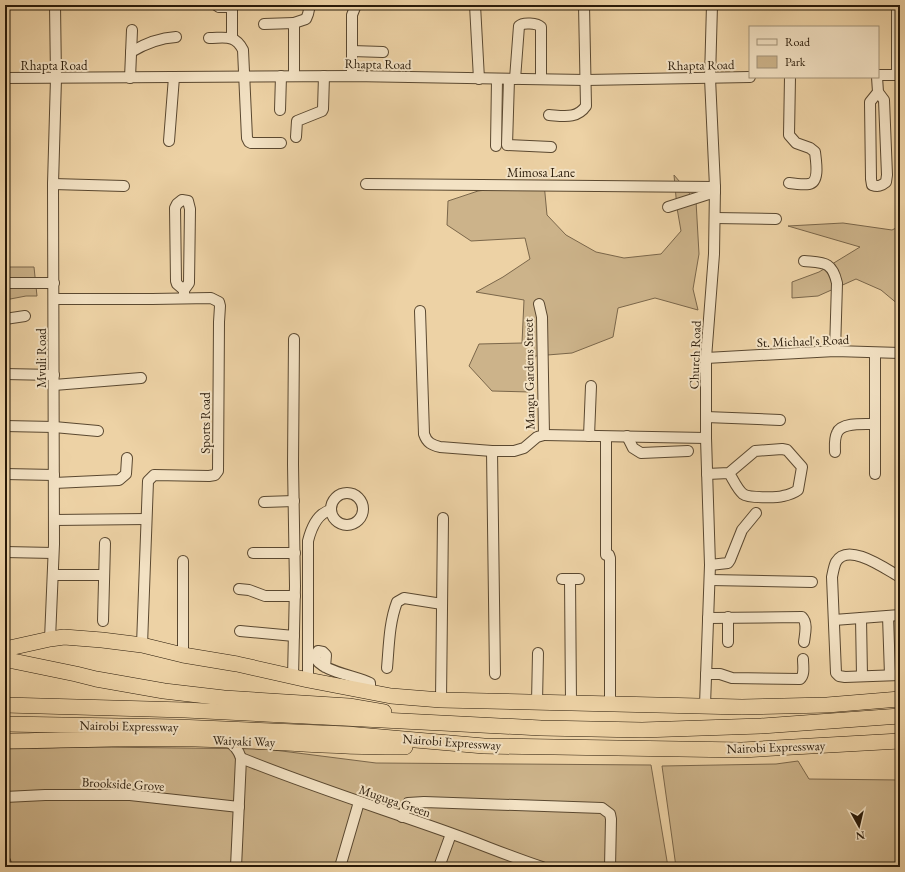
<svg xmlns="http://www.w3.org/2000/svg" width="905" height="872" viewBox="0 0 905 872" font-family="'EB Garamond',serif">
  <rect width="100%" height="100%" fill="#edd2a5"/>
  <filter id="stains"><feTurbulence type="fractalNoise" baseFrequency=".005" numOctaves="4"/><feColorMatrix values="0 0 0 0 .2 0 0 0 0 .09 0 0 0 0 .02 0 0 0 .5 -.17"/></filter>
  <radialGradient id="worn" r=".72"><stop offset=".6" stop-color="#630" stop-opacity="0"/><stop offset="1" stop-color="#630" stop-opacity=".3"/></radialGradient>
  <!-- green -->
  <g fill="#ccb38a" stroke="#7a664a">
    <path d="M674 175 696 201 699 254 693 289 698 310 655 298 618 308 613 337 572 353 535 356 530 392 492 391 469 366 479 344 522 343 524 300 476 292 503 277 530 259 525 238 471 241 447 225 448 201 478 191 544 183 547 215 566 235 596 252 624 258 661 254 681 231 677 208Z"/>
    <path d="M843 223 892 230 900 226V307L899 305 881 290 856 279 818 296 792 298V282L819 272 860 247 788 226Z"/>
    <path d="M5 267H34L37 296H26L5 300Z"/>
    <path d="M95 747 266 749 376 763 651 765 668 867H5V749Z"/>
    <path d="M798 761 809 779 900 780V867H676L662 766 776 764Z"/>
  </g>
  <g fill="none" stroke-linecap="round" stroke-linejoin="round">
    <!-- minor casing -->
    <g stroke="#5a4830" stroke-width="12">
      <g id="minor">
        <path d="M216 5 219 7H232"/>
        <path d="M232 5V38"/>
        <path d="M475 5 479 79"/>
        <path d="M294 23 306 19 308 14 310 5"/>
        <path d="M264 24 294 23V76"/>
        <path d="M209 38C225 38 235 34 243 50L247 138 249 142 251 143H281"/>
        <path d="M352 51 383 52"/>
        <path d="M131 52C146 43 159 38 176 37"/>
        <path d="M878 75H900"/>
        <path d="M897 75V5"/>
        <path d="M352 76V15L356 5"/>
        <path d="M877 77 878 92 884 100 887 175 886 182C881 186 878 187 872 185L871 179 870 102 878 92"/>
        <path d="M5 78 352 76 586 80 750 77"/>
        <path d="M130 78 132 30"/>
        <path d="M509 79 507 145 551 147"/>
        <path d="M515 79 519 26C523 22 537 23 541 27V79"/>
        <path d="M280 110 281 76"/>
        <path d="M549 115C564 116 577 119 586 106L584 5"/>
        <path d="M296 137 297 121 322 111 323 109 324 76"/>
        <path d="M169 141 174 77"/>
        <path d="M496 146 497 79"/>
        <path d="M789 183C796 184 803 185 809 184 820 182 816 161 815 152L810 148 796 143 789 135 790 77"/>
        <path d="M53 184 124 186"/>
        <path d="M366 184 715 187"/>
        <path d="M668 207 715 192"/>
        <path d="M715 218 776 219"/>
        <path d="M804 261C824 263 832 261 837 283L835 351"/>
        <path d="M5 283H54"/>
        <path d="M184 290 177 284 176 281 175 208 177 204 182 200 188 201 190 209 189 283 184 290V298"/>
        <path d="M54 299H152L211 298 219 302 220 306 219 322 218 471 215 475 209 476 154 475 148 481 142 645"/>
        <path d="M420 311 424 434C427 443 432 445 440 447L492 451H514L524 448 537 437 544 435 542 317 539 304"/>
        <path d="M5 319 25 316"/>
        <path d="M706 358 835 351 900 353"/>
        <path d="M5 374 54 375"/>
        <path d="M54 385 141 378"/>
        <path d="M706 417 780 420"/>
        <path d="M5 426 54 427 98 431"/>
        <path d="M544 435 706 438"/>
        <path d="M589 436 591 386"/>
        <path d="M627 436 633 448 641 453 688 451"/>
        <path d="M606 437V555H609L610 558V704"/>
        <path d="M492 451 495 674"/>
        <path d="M835 452C835 446 834 439 837 433 841 422 865 424 875 424"/>
        <path d="M5 474 54 475"/>
        <path d="M707 474 729 473 755 451 782 449 787 450 802 467 798 490C794 493 788 495 783 496 776 498 748 498 743 494 737 489 733 479 729 473"/>
        <path d="M875 474V353"/>
        <path d="M54 483 119 480 126 474 127 458"/>
        <circle cx="347" cy="509" r="16"/>
        <path d="M264 502 294 501"/>
        <path d="M54 520 146 519"/>
        <path d="M5 552 53 553"/>
        <path d="M253 553H295"/>
        <path d="M710 565 728 563 730 560 742 530 756 513"/>
        <path d="M53 575H104"/>
        <path d="M900 577C887 570 848 541 836 562 834 566 833 572 832 577L836 673 839 676 845 677 900 675"/>
        <path d="M562 579H579"/>
        <path d="M570 579 571 703"/>
        <path d="M710 580 812 582"/>
        <path d="M239 589 249 590 265 596H295"/>
        <path d="M888 616 890 675"/>
        <path d="M708 618 802 617C808 623 805 634 804 642"/>
        <path d="M861 618 862 676"/>
        <path d="M834 620 900 615"/>
        <path d="M103 621 105 543"/>
        <path d="M240 631 294 636"/>
        <path d="M50 639 54 544 53 184 56 78 55 5"/>
        <path d="M728 642V617"/>
        <path d="M183 655V561"/>
        <path d="M325 667 326 655 323 652 318 651 315 657C319 671 357 676 370 683V692"/>
        <path d="M387 668C389 646 389 623 397 602L404 598 442 604"/>
        <path d="M706 674H720L732 678 800 679C805 675 803 666 803 659"/>
        <path d="M293 677 295 586 293 464 294 339"/>
        <path d="M308 680V541C311 529 317 513 331 510"/>
        <path d="M441 700 443 518"/>
        <path d="M537 702 538 653"/>
        <path d="M705 705 710 565 706 438V358L714 254 715 187 710 78 712 5"/>
        <path d="M226 740C234 745 238 749 241 758L236 867"/>
        <path d="M241 758C310 786 380 808 450 833 481 844 511 857 542 867"/>
        <path d="M5 797 45 795H130L239 807"/>
        <path d="M402 817 408 803 424 802 602 808 610 814 611 819 610 867"/>
        <path d="M5 861 7 867"/>
        <path d="M340 867 359 802"/>
        <path d="M439 867 451 834"/>
      </g>
    </g>
    <!-- highway casing -->
    <g stroke="#291a09" stroke-width="16">
      <g id="highway">
        <path d="M5 649 50 639 64 637 102 640 142 645 183 655 237 664 308 680 391 696 441 700 742 707 827 705 900 699"/>
        <path d="M5 661H13L76 674 96 679 164 691 224 698 349 706 384 712"/>
        <path d="M5 705 185 710 541 728 642 730 761 726 900 716"/>
        <path d="M5 724 177 727 347 734 484 746 742 750 900 741"/>
        <path d="M5 741C79 740 153 737 226 740 286 742 345 748 405 747"/>
      </g>
    </g>
    <!-- minor -->
    <use href="#minor" stroke="#f3e2c4" stroke-width="10"/>
    <!-- highway -->
    <use href="#highway" stroke="#edd2a5" stroke-width="15"/>
  </g>
  <g text-anchor="middle" dominant-baseline="central" stroke-width="4" stroke-linejoin="round" paint-order="stroke">
    <!-- street labels -->
    <g font-size="13" fill="#291a09" stroke="#f3e2c4">
      <text transform="translate(378 64) rotate(1)">Rhapta Road</text>
      <text x="54" y="65">Rhapta Road</text>
      <text transform="translate(701 65) rotate(-1)">Rhapta Road</text>
      <text x="541" y="172">Mimosa Lane</text>
      <text transform="translate(803 341) rotate(-2)">St. Michael's Road</text>
      <text transform="translate(695 355) rotate(-88)">Church Road</text>
      <text transform="translate(41 358) rotate(-90)">Mvuli Road</text>
      <text transform="translate(529 374) rotate(-91)">Mangu Gardens Street</text>
      <text transform="translate(205 423) rotate(-90)">Sports Road</text>
      <text transform="translate(129 726) rotate(1)">Nairobi Expressway</text>
      <text transform="translate(244 741) rotate(2)">Waiyaki Way</text>
      <text transform="translate(452 742) rotate(4)">Nairobi Expressway</text>
      <text transform="translate(776 747) rotate(-2)">Nairobi Expressway</text>
      <text transform="translate(123 784) rotate(3)">Brookside Grove</text>
      <text transform="translate(395 801) rotate(19)">Muguga Green</text>
    </g>
  </g>
  <!-- margin -->
  <rect width="905" height="872" fill="none" stroke="#edd2a5" stroke-width="20"/>
  <rect x="6" y="6" width="893" height="860" fill="none" stroke="#291a09" stroke-width="2"/>
  <rect x="10" y="10" width="885" height="852" fill="none" stroke="#291a09"/>
  <!-- legend -->
  <rect x="749" y="26" width="130" height="52" fill="#f3e2c4" stroke="#a29279"/>
  <rect x="757" y="39" width="20" height="6" fill="#f3e2c4" stroke="#a29279"/>
  <text x="785" y="46" font-size="12" fill="#291a09">Road</text>
  <rect x="757" y="56" width="20" height="12" fill="#ccb38a" stroke="#a29279"/>
  <text x="785" y="66" font-size="12" fill="#291a09">Park</text>
  <!-- north arrow -->
  <g transform="translate(859 826) rotate(172)" stroke="#f3e2c4" stroke-width="3" paint-order="stroke">
  <path d="M0-3L7 15L0 10L-7 15Z" fill="#291a09"/>
  <text y="-6" font-size="11" font-weight="bold" text-anchor="middle" fill="#291a09">N</text>
  </g>
  <rect width="100%" height="100%" filter="url(#stains)"/>
  <rect width="100%" height="100%" fill="url(#worn)"/>
</svg>
